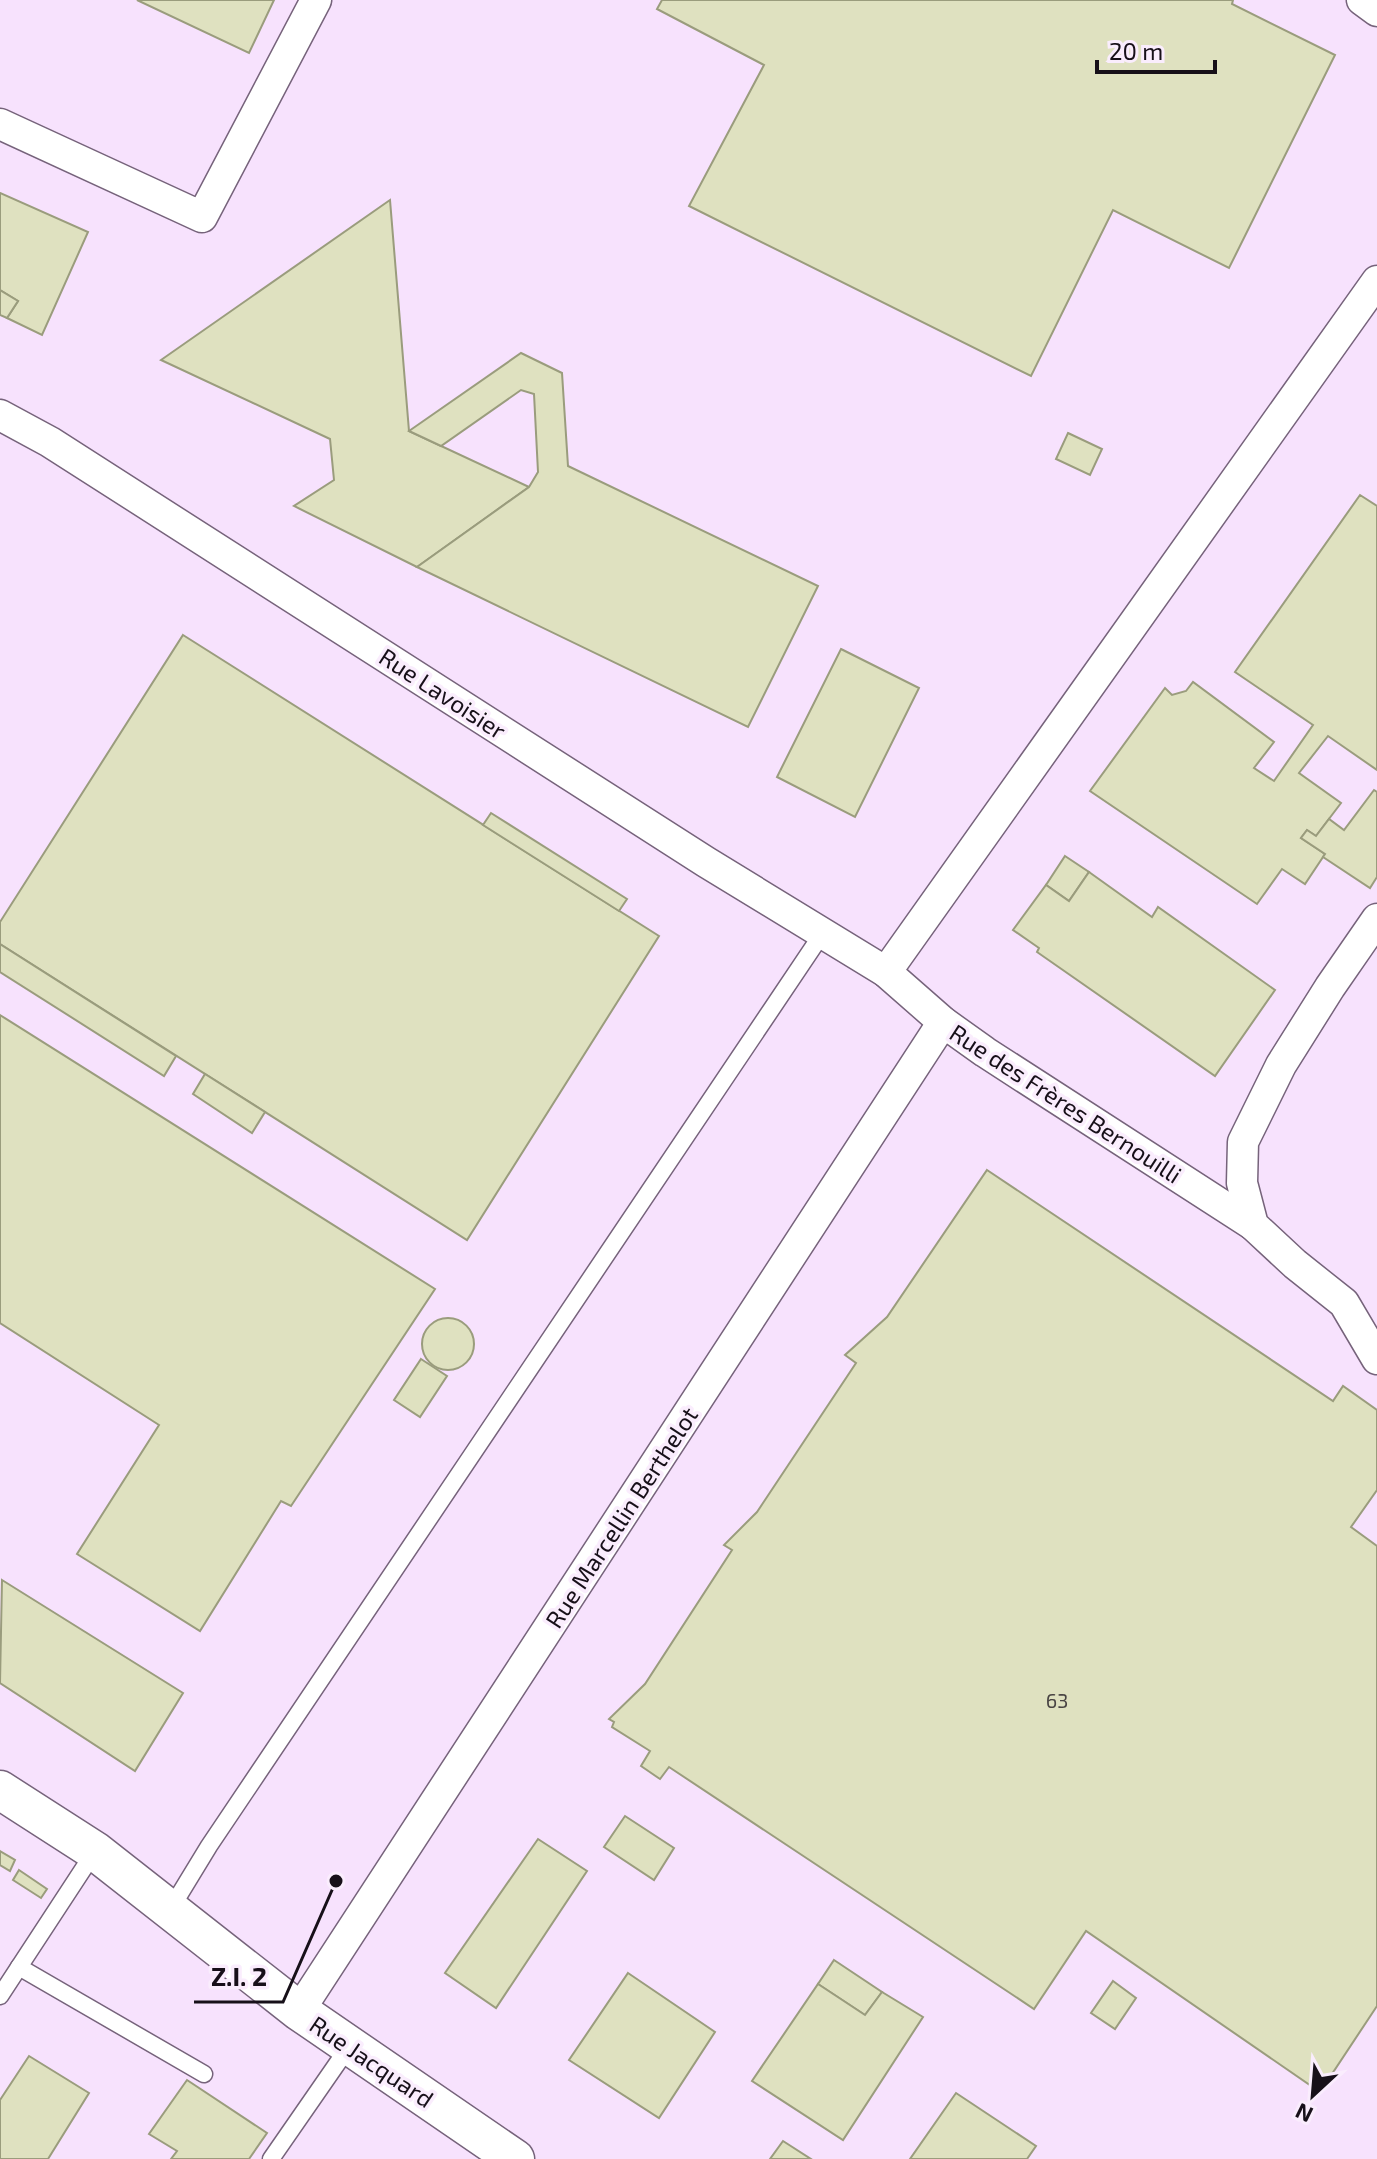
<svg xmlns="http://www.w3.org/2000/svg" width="1377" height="2159" viewBox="0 0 1377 2159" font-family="'Exo 2',sans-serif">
  <rect width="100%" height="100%" fill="#faedfd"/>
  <!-- built -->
  <rect fill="#f7e2fd" x="0" y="0" width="1377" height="2159"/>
  <!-- building -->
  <g fill="#dfe1c0" stroke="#9a9c7d" stroke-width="2">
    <path d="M137 0H274L249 53Z"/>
    <path d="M662 0H1233L1232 4 1335 55 1229 268 1113 210 1031 376 689 206 764 65 657 9Z"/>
    <path d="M0 193 88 232 42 335 7 318 18 301 0 290Z"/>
    <path d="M390 200 409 431 529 487 417 567 294 506 334 480 330 439 161 360Z"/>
    <path d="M0 290 18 301 7 318 0 315Z"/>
    <path d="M521 353 562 373 568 466 818 586 748 727 417 567 529 487 538 472 534 394 521 390 441 446 409 431Z"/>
    <path d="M1068 433 1102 449 1090 475 1056 459Z"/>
    <path d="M1360 495 1377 506V770L1328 736 1299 773 1341 803 1316 836 1307 830 1301 838 1325 854 1305 884 1282 869 1257 904 1090 791 1165 688 1172 695 1186 691 1193 682 1274 742 1254 768 1274 781 1313 725 1235 672Z"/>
    <path d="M183 635 659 936 467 1240 0 944V922Z"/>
    <path d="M841 649 919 688 855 817 777 777Z"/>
    <path d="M1374 790 1377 792V877L1370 888 1323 857 1325 854 1301 838 1307 830 1316 836 1329 819 1344 830Z"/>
    <path d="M491 813 627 899 619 911 483 825Z"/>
    <path d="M1065 856 1089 872 1069 901 1046 885Z"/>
    <path d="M1089 872 1152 917 1158 907 1275 990 1215 1076 1037 952 1039 948 1013 930 1046 885 1069 901Z"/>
    <path d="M0 944 176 1056 164 1076 0 972Z"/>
    <path d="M0 1015 435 1289 291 1506 281 1501 200 1631 77 1554 159 1425 0 1323Z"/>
    <path d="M205 1074 265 1112 252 1133 193 1094Z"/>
    <path d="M987 1170 1333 1401 1343 1386 1377 1410V1490L1351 1527 1377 1546V2006L1320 2092 1086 1931 1034 2009 669 1767 660 1779 641 1766 650 1751 612 1727 614 1722 609 1719 645 1684 732 1550 724 1545 757 1512 856 1363 845 1355 887 1317Z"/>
    <circle cx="448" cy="1344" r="26"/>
    <path d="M421 1359 447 1376 420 1417 394 1400Z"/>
    <path d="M2 1580 183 1693 135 1771 0 1683Z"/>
    <path d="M625 1816 674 1848 654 1880 604 1847Z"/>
    <path d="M538 1839 587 1871 496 2008 445 1973Z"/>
    <path d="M0 1851 15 1860 10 1871 0 1865Z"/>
    <path d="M19 1870 47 1889 41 1898 13 1880Z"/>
    <path d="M834 1960 882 1992 865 2015 818 1984Z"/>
    <path d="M628 1973 715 2032 659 2118 569 2060Z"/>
    <path d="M1113 1981 1136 1998 1115 2029 1091 2013Z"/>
    <path d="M818 1984 865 2015 882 1992 923 2017 843 2140 752 2081Z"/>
    <path d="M29 2056 89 2093 48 2159H0V2100Z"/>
    <path d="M187 2080 267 2133 249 2159H171L177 2151 149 2134Z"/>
    <path d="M956 2093 1036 2146 1027 2159H910Z"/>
    <path d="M783 2141 811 2159H770Z"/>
  </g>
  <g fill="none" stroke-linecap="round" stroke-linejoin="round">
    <!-- service casing -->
    <g stroke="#76637b" stroke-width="19">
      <g id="service">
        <path d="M170 1910 209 1846 822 934"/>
        <path d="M19 1967 204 2074"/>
        <path d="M0 1996 95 1851"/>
        <path d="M271 2159 350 2045"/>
      </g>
    </g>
    <!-- minor casing -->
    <g stroke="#76637b" stroke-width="33">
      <g id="minor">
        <path d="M1362 0 1377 11"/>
        <path d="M0 124 202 217 316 0"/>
        <path d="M0 415 50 442 706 862 886 972 943 1022 985 1052 1253 1225"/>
        <path d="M1377 919 1330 987 1281 1065 1243 1142 1242 1183 1253 1225 1295 1264 1344 1303 1377 1359"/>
        <path d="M886 972 1377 281"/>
        <path d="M299 2011 943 1022"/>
      </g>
    </g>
    <!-- tertiary casing -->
    <g stroke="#76637b" stroke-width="41">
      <path id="tertiary" d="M0 1790 95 1851 299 2011 515 2159"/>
    </g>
    <!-- service -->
    <use href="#service" stroke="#fff" stroke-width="16"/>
    <!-- minor -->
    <use href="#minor" stroke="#fff" stroke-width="30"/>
    <!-- tertiary -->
    <use href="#tertiary" stroke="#fff" stroke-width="38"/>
  </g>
  <g text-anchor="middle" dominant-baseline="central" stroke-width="7" stroke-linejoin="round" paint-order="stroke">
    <!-- number labels -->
    <g font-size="20" fill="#494443">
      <text x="1057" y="1700">63</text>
    </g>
    <!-- street labels -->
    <g font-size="24" fill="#171019" stroke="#faedfd">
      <text transform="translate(443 693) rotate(33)">Rue Lavoisier</text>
      <text transform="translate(1066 1103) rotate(33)">Rue des Frères Bernouilli</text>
      <text transform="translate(621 1517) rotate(-57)">Rue Marcellin Berthelot</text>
      <text transform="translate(372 2061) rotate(34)">Rue Jacquard</text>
    </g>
  </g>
  <!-- callouts -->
  <path fill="none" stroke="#171019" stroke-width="3" d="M336 1881L283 2002H194"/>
  <circle fill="#171019" stroke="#faedfd" stroke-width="3" cx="336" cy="1881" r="8"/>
  <g font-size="26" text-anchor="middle" font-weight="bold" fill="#171019" stroke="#faedfd" stroke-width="7" stroke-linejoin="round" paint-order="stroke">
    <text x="239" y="1986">Z.I. 2</text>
  </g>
  <!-- north arrow -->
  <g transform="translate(1313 2095) rotate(206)" stroke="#faedfd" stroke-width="6" paint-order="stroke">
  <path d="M0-6L14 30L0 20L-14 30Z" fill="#171019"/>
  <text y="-12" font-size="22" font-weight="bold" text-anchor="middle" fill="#171019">N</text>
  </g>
  <!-- scale -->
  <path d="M1097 60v12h118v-12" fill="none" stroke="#171019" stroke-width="4"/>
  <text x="1109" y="60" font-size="24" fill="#171019" stroke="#faedfd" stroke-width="6" paint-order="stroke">20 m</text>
</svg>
